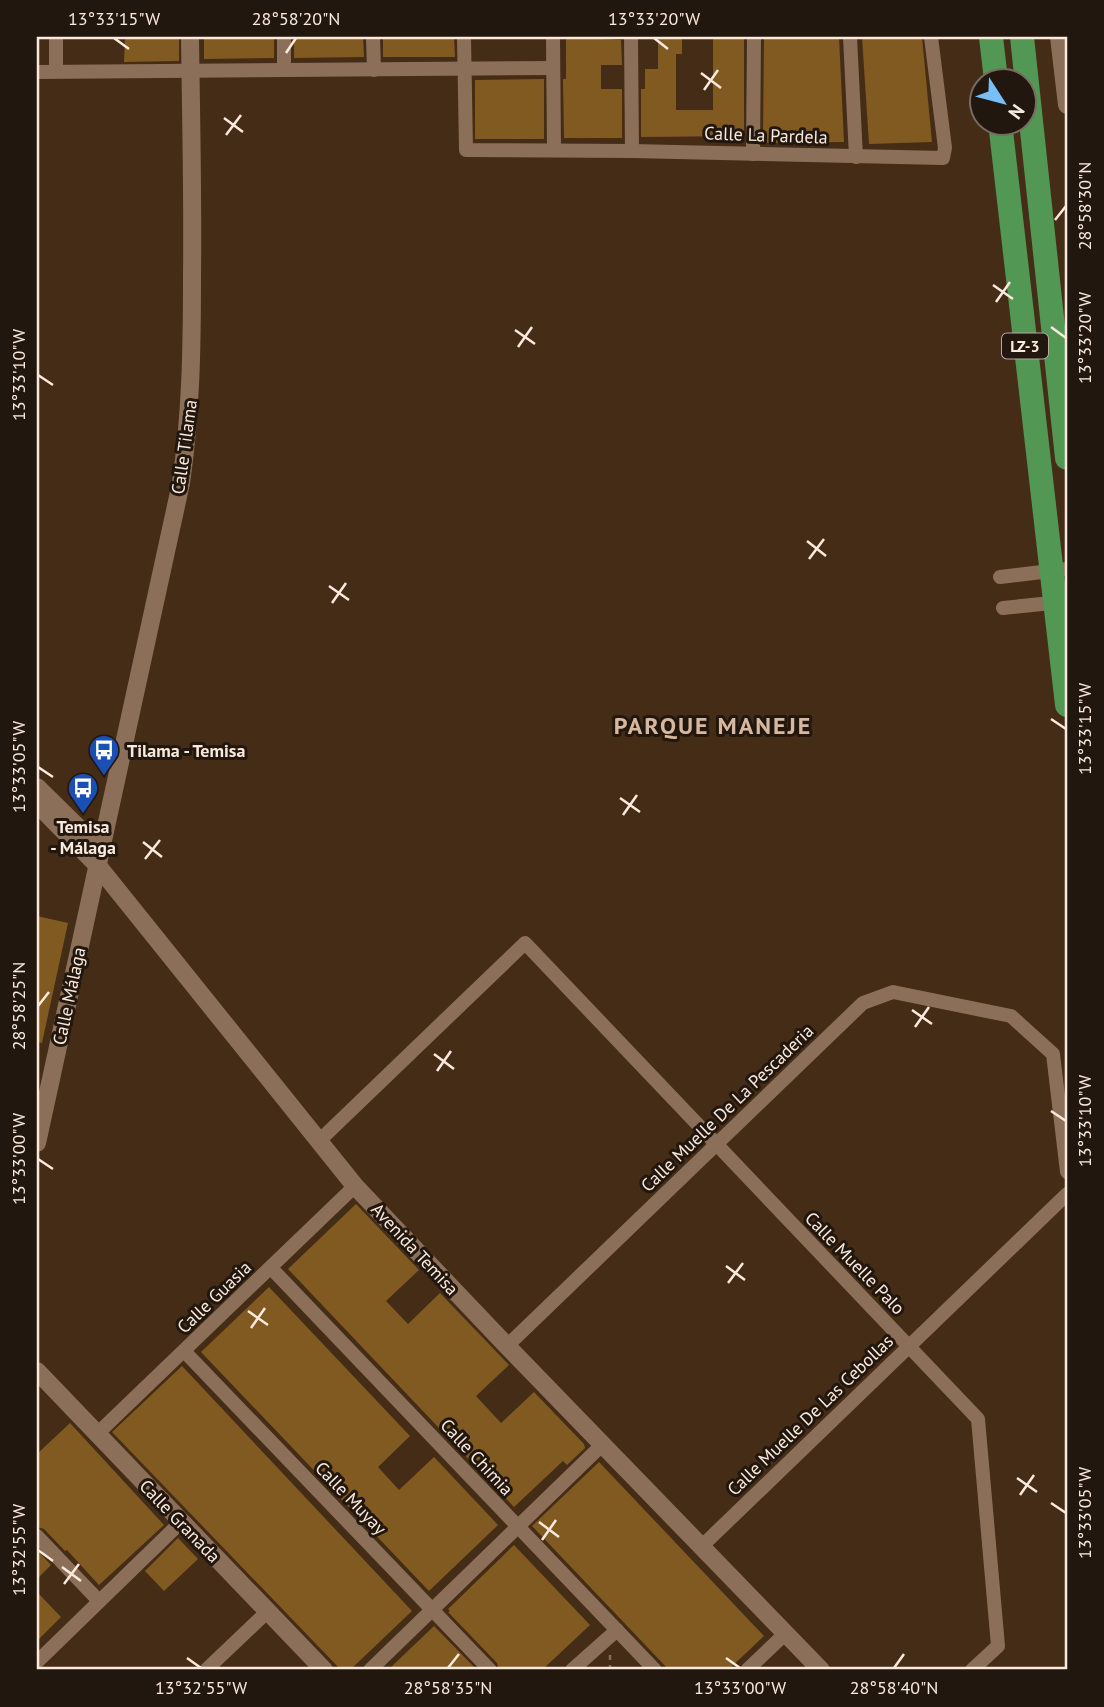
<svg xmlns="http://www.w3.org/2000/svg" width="1104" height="1707" viewBox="0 0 1104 1707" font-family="'PT Sans',sans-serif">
  <rect width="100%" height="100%" fill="#442c17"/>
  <!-- building -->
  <g fill="#805a20">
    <path d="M125 37H179V61L124 62Z"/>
    <path d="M204 37H274V58L204 59Z"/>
    <path d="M294 37H363L364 57 294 58Z"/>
    <path d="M383 37H454L455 57H383Z"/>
    <path d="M566 37 621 40 622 65H601V89H622V138H564L563 79H566Z"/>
    <path d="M658 37H682V54H676V110H713V37H744V136L641 137V89H645V69H658Z"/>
    <path d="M764 37H839L844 142 767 143V136H763Z"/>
    <path d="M862 37H922L932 142 869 144Z"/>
    <path d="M544 79V139H475V80Z"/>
    <path d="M37 916 68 923 42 1043 37 1042Z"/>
    <path d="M356 1204 419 1270 386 1301 408 1324 440 1293 509 1365 476 1396 501 1423 534 1392 584 1444 585 1448 567 1465 563 1461 514 1507 288 1269Z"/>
    <path d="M269 1287 410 1436 378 1467 399 1490 434 1457 498 1525 429 1591 201 1352Z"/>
    <path d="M182 1366 412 1611 350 1670H341L112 1432Z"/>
    <path d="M70 1423 164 1525 99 1585 67 1550 65 1551 44 1529 37 1527V1454Z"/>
    <path d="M599 1462 764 1636 728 1670H669L532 1526Z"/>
    <path d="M178 1538 198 1559 164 1591 145 1571Z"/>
    <path d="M514 1545 590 1625 542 1670H499L497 1663 448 1612 450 1611 448 1609Z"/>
    <path d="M37 1550 51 1565 37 1579Z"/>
    <path d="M37 1592 61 1617 37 1641Z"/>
    <path d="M434 1626 477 1670H388Z"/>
  </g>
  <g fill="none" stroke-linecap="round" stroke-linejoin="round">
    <!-- path -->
    <path stroke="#836d5b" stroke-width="2.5" stroke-dasharray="5 5" stroke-linecap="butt" d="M610 1655V1670"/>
    <!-- minor -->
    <g stroke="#8c6f59" stroke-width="14">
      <path d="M284 37V70"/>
      <path d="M373 37 374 70"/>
      <path d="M464 37 466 150 632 151 943 158 945 148 931 37"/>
      <path d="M553 37 554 150"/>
      <path d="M631 37 632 151"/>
      <path d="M850 37 856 157"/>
      <path d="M56 71V37"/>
      <path d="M37 72 553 68"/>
      <path d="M753 154 754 37"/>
      <path d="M1000 577 1067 569"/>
      <path d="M1003 608 1061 602"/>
      <path d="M319 1141 525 943 978 1419 998 1646 972 1670"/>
      <path d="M271 1268 655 1670"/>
      <path d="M507 1346 863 1003 893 992 1011 1016 1053 1054 1067 1172"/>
      <path d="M185 1352 490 1670"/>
      <path d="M97 1434 355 1186"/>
      <path d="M37 1536 99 1601"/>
      <path d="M701 1547 1067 1194"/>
      <path d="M37 1662 181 1522"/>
      <path d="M206 1670 268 1611"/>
      <path d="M370 1670 602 1445"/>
      <path d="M572 1670 617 1630"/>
      <path d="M747 1670 786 1633"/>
    </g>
    <!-- tertiary -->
    <g stroke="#8c6f59" stroke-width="18">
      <path d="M1059 37 1067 105"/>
      <path d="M37 787 100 849"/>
      <path d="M37 804 98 866 355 1186 507 1346 821 1670"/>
      <path d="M37 1143 181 483C191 414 192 346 192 276 193 196 191 117 190 37"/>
      <path d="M37 1371 324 1670"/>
    </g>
    <!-- motorway -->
    <g stroke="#529753" stroke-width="24">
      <path d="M991 37 996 80"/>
      <path d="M1022 37 1067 458"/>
      <path d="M1000 122 1067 705"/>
    </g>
  </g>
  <!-- ticks -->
  <path fill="none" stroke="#fae9dd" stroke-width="2.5" d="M114 38 129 49M654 38 668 49M286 53 296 38M701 73 721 88M704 90 718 70M224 118 243 132M226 135 241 115M1055 220 1066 206M993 285 1013 299M996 302 1010 282M1051 327 1066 338M515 330 535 344M518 347 532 327M38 375 53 385M807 541 826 556M809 559 824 539M329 586 349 600M332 603 346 583M1051 719 1066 729M38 767 53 777M620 798 640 812M623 815 637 795M143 842 162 857M145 859 160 840M38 1006 49 992M912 1010 932 1024M915 1027 929 1007M434 1054 454 1069M437 1071 451 1051M1051 1111 1066 1121M38 1159 53 1169M726 1266 745 1280M728 1283 743 1263M248 1311 268 1325M251 1328 265 1308M1017 1478 1037 1492M1020 1495 1034 1475M1051 1503 1066 1513M539 1522 559 1537M542 1540 556 1520M38 1550 53 1561M62 1567 81 1581M64 1584 79 1564M187 1658 201 1668M726 1658 740 1668M448 1668 459 1654M894 1668 904 1654"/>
  <!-- icons -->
  <defs>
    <g id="bus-pin" transform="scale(1.575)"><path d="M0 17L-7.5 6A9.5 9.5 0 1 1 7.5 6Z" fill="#1a4fb4" stroke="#22170e"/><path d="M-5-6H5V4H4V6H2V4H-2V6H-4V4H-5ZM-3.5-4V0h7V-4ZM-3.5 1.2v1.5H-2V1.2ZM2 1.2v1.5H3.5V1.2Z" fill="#fff"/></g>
  </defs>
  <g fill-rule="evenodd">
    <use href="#bus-pin" x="104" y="750"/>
    <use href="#bus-pin" x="83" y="788"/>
  </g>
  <g text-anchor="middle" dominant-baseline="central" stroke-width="6" stroke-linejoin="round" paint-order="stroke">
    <!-- shield labels -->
    <rect fill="#22170e" stroke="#b9aa9f" stroke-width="2" x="1002" y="333.5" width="46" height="25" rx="5"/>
    <g font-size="16" font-weight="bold" fill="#fae9dd">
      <text x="1025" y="346">LZ-3</text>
    </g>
    <!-- street labels -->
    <g font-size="18" fill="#fae9dd" stroke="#22170e">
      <text transform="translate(766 135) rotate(2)">Calle La Pardela</text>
      <text transform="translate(184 447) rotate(-82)">Calle Tilama</text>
      <text transform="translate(69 996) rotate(-78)">Calle Málaga</text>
      <text transform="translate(727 1108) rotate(-44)">Calle Muelle De La Pescaderia</text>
      <text transform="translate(415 1249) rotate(47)">Avenida Temisa</text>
      <text transform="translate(855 1263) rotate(46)">Calle Muelle Palo</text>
      <text transform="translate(214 1297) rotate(-44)">Calle Guasia</text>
      <text transform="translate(810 1415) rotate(-44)">Calle Muelle De Las Cebollas</text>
      <text transform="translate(477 1457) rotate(47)">Calle Chimia</text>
      <text transform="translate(351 1498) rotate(46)">Calle Muyay</text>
      <text transform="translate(180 1521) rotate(46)">Calle Granada</text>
    </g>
    <!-- poi labels -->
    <g font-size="18" font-weight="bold" fill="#fae9dd" stroke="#22170e" text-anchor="start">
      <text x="127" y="750">Tilama - Temisa</text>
      <text x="83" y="826" text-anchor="middle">Temisa<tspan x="83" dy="21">- Málaga</tspan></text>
    </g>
    <!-- district labels -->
    <g font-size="24" font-weight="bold" letter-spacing="2" fill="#d7b89f" stroke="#22170e">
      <text x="713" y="725">PARQUE MANEJE</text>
    </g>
  </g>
  <!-- border -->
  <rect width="1104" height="1707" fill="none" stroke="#22170e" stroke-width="77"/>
  <!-- north arrow -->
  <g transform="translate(1003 102) rotate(126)"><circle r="33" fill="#22170e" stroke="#786b61" stroke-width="2"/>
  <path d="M0-5L12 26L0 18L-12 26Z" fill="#78bff7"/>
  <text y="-10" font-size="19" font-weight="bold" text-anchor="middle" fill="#fae9dd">N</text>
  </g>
  <rect x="38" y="38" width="1028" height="1630" fill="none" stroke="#fae9dd" stroke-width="2.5"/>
  <g font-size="18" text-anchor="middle" fill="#fae9dd">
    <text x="114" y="25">13°33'15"W</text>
    <text x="296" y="25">28°58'20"N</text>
    <text x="654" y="25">13°33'20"W</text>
    <text transform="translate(1085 206) rotate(-90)" y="6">28°58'30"N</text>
    <text transform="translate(1085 338) rotate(-90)" y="6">13°33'20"W</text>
    <text transform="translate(19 375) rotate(-90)" y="6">13°33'10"W</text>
    <text transform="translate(1085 729) rotate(-90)" y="6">13°33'15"W</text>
    <text transform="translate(19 767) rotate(-90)" y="6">13°33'05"W</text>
    <text transform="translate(19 1006) rotate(-90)" y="6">28°58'25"N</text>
    <text transform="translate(1085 1121) rotate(-90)" y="6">13°33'10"W</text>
    <text transform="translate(19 1159) rotate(-90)" y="6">13°33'00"W</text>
    <text transform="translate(1085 1513) rotate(-90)" y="6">13°33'05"W</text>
    <text transform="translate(19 1550) rotate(-90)" y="6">13°32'55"W</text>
    <text x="201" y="1694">13°32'55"W</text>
    <text x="448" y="1694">28°58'35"N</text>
    <text x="740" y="1694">13°33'00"W</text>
    <text x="894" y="1694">28°58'40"N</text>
  </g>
</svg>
